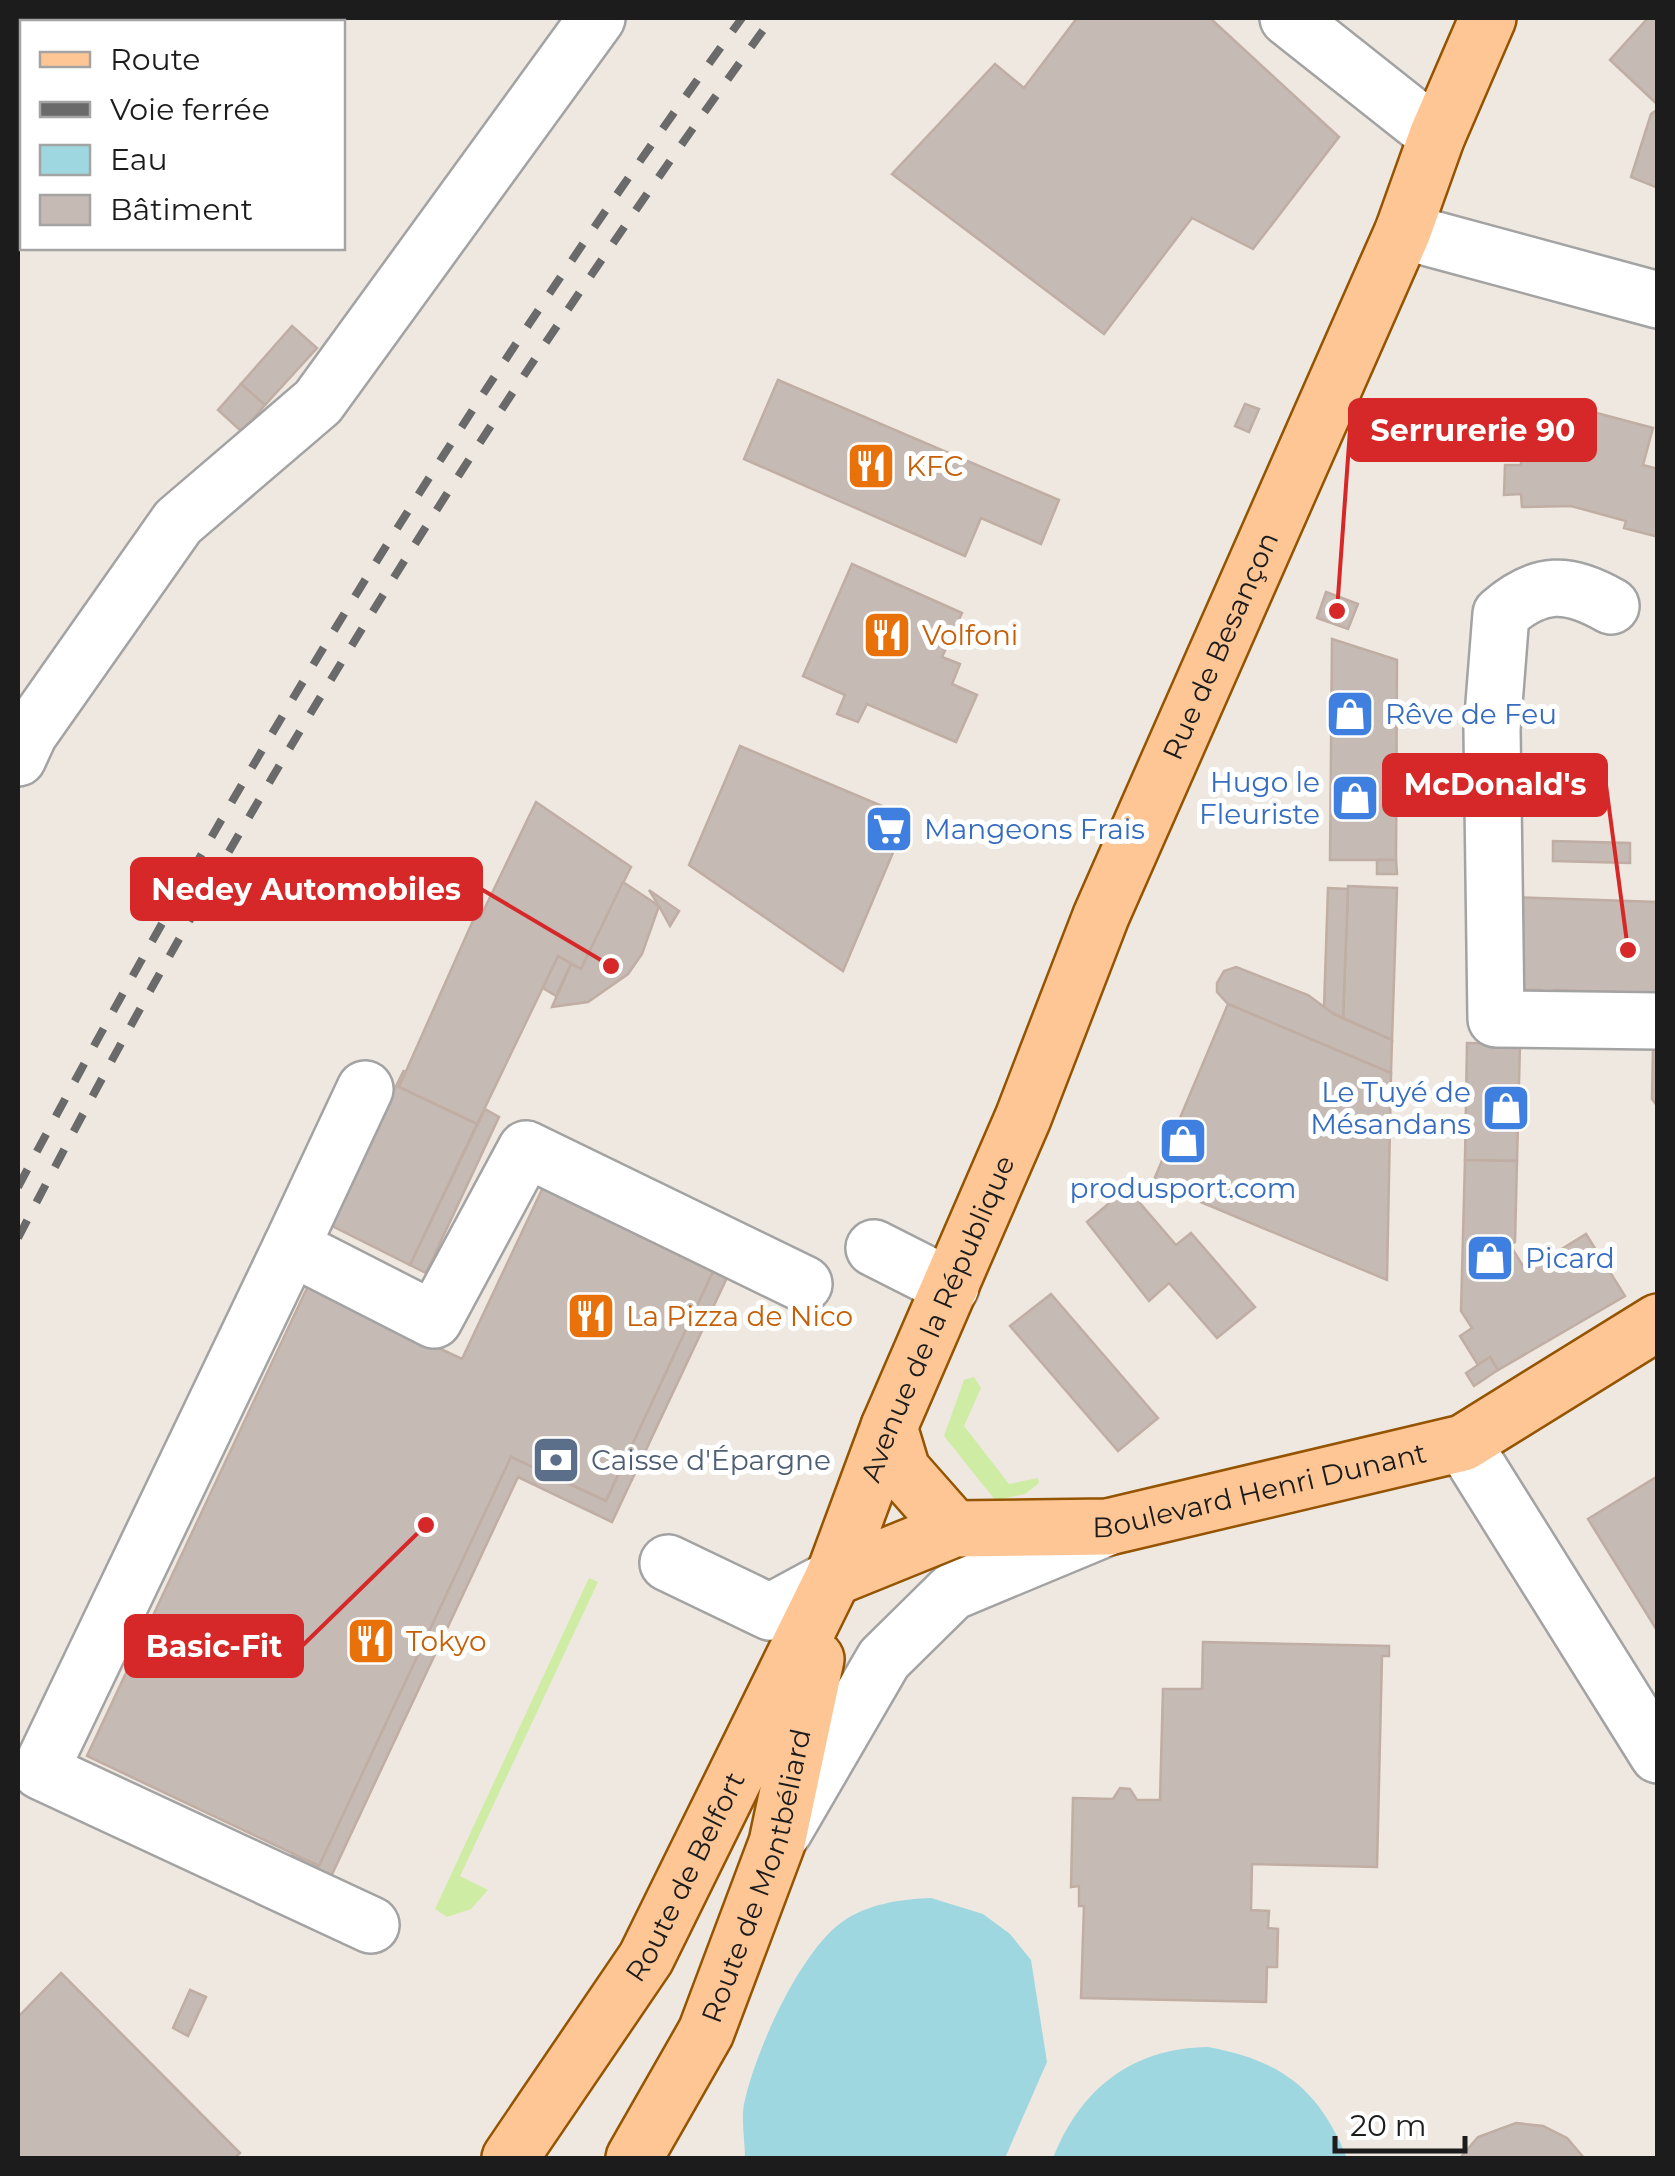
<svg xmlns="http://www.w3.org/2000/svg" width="1675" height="2176" viewBox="0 0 1675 2176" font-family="Montserrat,sans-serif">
  <rect width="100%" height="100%" fill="#eee8e1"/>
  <!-- grass -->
  <g fill="#ceeca3">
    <path d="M974 1377 981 1388 964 1426 1009 1484 1038 1478 1039 1483 1025 1494 995 1500 944 1436 964 1380Z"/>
    <path d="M589 1578 598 1582 460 1876 488 1890 471 1909 447 1917 435 1909Z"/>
  </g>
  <!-- water -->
  <g fill="#9ed7df">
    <path d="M931 1898 983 1914 1010 1934 1031 1960 1047 2062 1005 2158H745C745 2141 741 2121 744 2104 755 2052 799 1953 842 1922 867 1904 901 1899 931 1898Z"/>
    <path d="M1208 2047C1282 2061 1318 2088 1347 2158H1053C1080 2089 1132 2048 1208 2047Z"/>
  </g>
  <!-- building -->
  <g fill="#c6bab4" stroke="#c0ada3" stroke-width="2.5">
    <path d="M1077 18H1210L1339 137 1253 249 1192 218 1104 334 892 174 995 64 1024 88Z"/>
    <path d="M1648 18H1658V105L1610 60Z"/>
    <path d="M1658 109V188L1631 177 1651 114Z"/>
    <path d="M292 326 317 348 265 405 241 384Z"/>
    <path d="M778 380 1059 500 1041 544 981 518 965 556 744 459Z"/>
    <path d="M241 384 265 405 242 432 218 410Z"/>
    <path d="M1245 404 1259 409 1249 432 1235 426Z"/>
    <path d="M1552 408 1576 416 1578 408 1653 428 1643 465 1658 469V537L1624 528 1626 521 1571 506 1522 507 1521 494 1504 495 1505 465H1521V439H1526L1529 424 1539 413Z"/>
    <path d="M852 564 962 613 942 657 960 664 952 684 977 695 956 742 867 704 858 722 837 714 845 695 803 676Z"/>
    <path d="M1326 592 1358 604 1348 629 1317 618Z"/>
    <path d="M1332 639 1397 660 1396 860H1330Z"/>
    <path d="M740 746 908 817 843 971 689 865Z"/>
    <path d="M536 802 631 867 581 969 558 956 477 1124 399 1087 475 916 480 918Z"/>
    <path d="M1553 841 1630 843V863L1553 861Z"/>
    <path d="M1377 860H1396L1397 874H1377Z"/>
    <path d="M623 882 659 906 642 954 628 974 588 1002 552 1007 571 964 581 969Z"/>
    <path d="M1348 886 1397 888 1392 1040 1343 1018Z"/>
    <path d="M1328 888 1348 889 1343 1018 1324 1008Z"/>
    <path d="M649 890 679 911 670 926 659 906Z"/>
    <path d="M1509 897 1658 902V1001L1615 1000V992L1555 990V998L1541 997V990L1506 989Z"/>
    <path d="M558 956 571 964 556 996 543 988Z"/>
    <path d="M1236 967 1308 995 1335 1015 1392 1040 1391 1073 1228 1004 1217 992V983L1224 971Z"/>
    <path d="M1228 1004 1391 1073 1387 1280 1153 1182Z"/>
    <path d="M1467 1043 1520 1044 1517 1161 1465 1160Z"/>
    <path d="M1653 1046H1658V1107L1652 1099Z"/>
    <path d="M404 1070 399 1087 477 1124 410 1265 328 1224Z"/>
    <path d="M485 1109 499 1117 426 1273 410 1265Z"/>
    <path d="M1465 1160 1517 1161 1515 1242 1510 1245 1526 1271 1586 1234 1625 1296 1498 1370 1490 1357 1478 1365 1460 1336 1472 1328 1461 1311Z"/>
    <path d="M547 1179 718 1261 606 1501 511 1457 319 1866 87 1756 308 1286 462 1359Z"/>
    <path d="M1127 1188 1176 1245 1191 1233 1255 1307 1217 1338 1169 1283 1149 1301 1087 1222Z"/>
    <path d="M718 1261 732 1267 612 1522 518 1477 327 1885 287 1866 293 1854 319 1866 511 1457 606 1501Z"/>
    <path d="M1051 1294 1158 1418 1118 1451 1010 1326Z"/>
    <path d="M1490 1357 1498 1370 1474 1386 1466 1373Z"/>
    <path d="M1658 1476V1632L1588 1519Z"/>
    <path d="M1203 1642 1389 1646V1656H1382L1377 1867 1252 1864 1251 1910 1269 1911 1268 1928 1278 1929 1277 1967H1267L1266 2002 1081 1998 1084 1906H1079V1886L1071 1887 1073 1798 1113 1799 1120 1788 1130 1789 1137 1800H1160L1163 1689H1202Z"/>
    <path d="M61 1973 240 2153 235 2158H18V2017Z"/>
    <path d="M190 1990 206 1997 188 2036 173 2028Z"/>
    <path d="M1516 2123 1543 2126 1567 2138 1584 2158H1460L1478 2137Z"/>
  </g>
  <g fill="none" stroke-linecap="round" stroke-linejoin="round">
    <!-- minor casing -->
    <g stroke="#a3a3a3" stroke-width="60">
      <g id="minor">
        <path d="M1288 18 1437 136"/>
        <path d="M1403 231 1658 300"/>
        <path d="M1611 606C1568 581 1539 581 1501 614L1492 729 1496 1019 1658 1021"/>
        <path d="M18 758 29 734 178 522 318 402 597 18"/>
        <path d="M365 1089 291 1247 434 1320 526 1149 804 1284"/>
        <path d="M291 1247 40 1771 371 1925"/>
        <path d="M874 1248 951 1287"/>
        <path d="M1463 1443 1658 1755"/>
        <path d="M668 1563 770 1612 833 1578"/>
        <path d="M784 1831 884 1659 952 1592 1108 1527"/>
      </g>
    </g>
    <!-- major casing -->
    <g stroke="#945400" stroke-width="60">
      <g id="major">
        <path d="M889 1427 902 1470 954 1529"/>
        <path id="s1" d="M833 1578 954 1529 1108 1527 1463 1443 1658 1322"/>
        <path id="s2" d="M510 2158 646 1958 833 1578 889 1427 1023 1118 1101 916 1403 231 1437 136 1488 18"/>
        <path id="s3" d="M634 2158 706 2032 777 1843 816 1659"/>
      </g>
    </g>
    <!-- minor -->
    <use href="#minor" stroke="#fff" stroke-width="55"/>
    <!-- major -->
    <use href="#major" stroke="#ffc695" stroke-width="55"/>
    <!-- rail -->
    <g stroke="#6a6a6a" stroke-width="8" stroke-dasharray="20 20" stroke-linecap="butt">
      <path d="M18 1187C233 781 471 390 742 18"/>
      <path d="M18 1238C237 812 490 406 772 18"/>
    </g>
  </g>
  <!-- icons -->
  <defs>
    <g id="restaurant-square" transform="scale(2.5)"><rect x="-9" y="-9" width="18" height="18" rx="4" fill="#e8710a" stroke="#fff"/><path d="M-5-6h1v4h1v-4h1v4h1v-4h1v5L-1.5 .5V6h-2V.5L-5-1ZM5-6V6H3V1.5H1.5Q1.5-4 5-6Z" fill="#fff"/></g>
    <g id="shop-square" transform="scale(2.5)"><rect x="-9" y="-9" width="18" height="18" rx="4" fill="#3f7fe0" stroke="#fff"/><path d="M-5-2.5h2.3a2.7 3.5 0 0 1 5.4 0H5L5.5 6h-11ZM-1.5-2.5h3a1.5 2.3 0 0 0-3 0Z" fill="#fff"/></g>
    <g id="supermarket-square" transform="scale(2.5)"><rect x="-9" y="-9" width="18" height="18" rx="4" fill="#3f7fe0" stroke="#fff"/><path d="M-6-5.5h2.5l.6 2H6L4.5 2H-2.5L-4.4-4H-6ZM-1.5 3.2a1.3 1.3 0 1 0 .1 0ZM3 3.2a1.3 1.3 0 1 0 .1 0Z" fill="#fff"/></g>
    <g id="bank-square" transform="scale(2.5)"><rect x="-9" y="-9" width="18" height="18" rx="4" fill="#5c6f8a" stroke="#fff"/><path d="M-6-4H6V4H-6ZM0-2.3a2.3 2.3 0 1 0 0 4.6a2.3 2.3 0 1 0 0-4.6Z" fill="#fff"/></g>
  </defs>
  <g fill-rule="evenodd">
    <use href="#restaurant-square" x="871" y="466"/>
    <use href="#restaurant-square" x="887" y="635"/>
    <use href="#shop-square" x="1350" y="714"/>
    <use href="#shop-square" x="1355" y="798"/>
    <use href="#supermarket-square" x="889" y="829"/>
    <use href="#shop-square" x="1506" y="1108"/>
    <use href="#shop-square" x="1183" y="1141"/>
    <use href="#shop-square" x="1490" y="1258"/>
    <use href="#restaurant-square" x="591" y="1316"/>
    <use href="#bank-square" x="556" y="1460"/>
    <use href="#restaurant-square" x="371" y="1641"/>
  </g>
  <g text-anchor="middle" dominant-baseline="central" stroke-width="10" stroke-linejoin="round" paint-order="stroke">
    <!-- food labels -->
    <g font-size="28" fill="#c56008" stroke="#fff" text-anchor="start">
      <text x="906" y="466">KFC</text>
      <text x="922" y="635">Volfoni</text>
      <text x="626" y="1316">La Pizza de Nico</text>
      <text x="406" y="1641">Tokyo</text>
    </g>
    <!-- street labels -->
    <g font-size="28" fill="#1c1c1c" stroke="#fff">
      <text stroke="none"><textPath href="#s2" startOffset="1675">Rue de Besançon</textPath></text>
      <text stroke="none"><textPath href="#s2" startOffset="945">Avenue de la République</textPath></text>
      <text stroke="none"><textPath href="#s1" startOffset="440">Boulevard Henri Dunant</textPath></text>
      <text stroke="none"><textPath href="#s2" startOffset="332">Route de Belfort</textPath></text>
      <text stroke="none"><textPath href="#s3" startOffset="310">Route de Montbéliard</textPath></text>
    </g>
    <!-- shop labels -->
    <g font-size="28" fill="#366cbe" stroke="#fff" text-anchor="start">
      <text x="1385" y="714">Rêve de Feu</text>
      <text x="1320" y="782" text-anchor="end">Hugo le<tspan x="1320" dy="32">Fleuriste</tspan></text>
      <text x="924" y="829">Mangeons Frais</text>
      <text x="1471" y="1092" text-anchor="end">Le Tuyé de<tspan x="1471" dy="32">Mésandans</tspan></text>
      <text x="1183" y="1188" text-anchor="middle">produsport.com</text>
      <text x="1525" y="1258">Picard</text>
    </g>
    <!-- service labels -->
    <g font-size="28" fill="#4e5e75" stroke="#fff" text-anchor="start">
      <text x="591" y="1460">Caisse d'Épargne</text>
    </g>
  </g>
  <!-- callouts -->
  <path fill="none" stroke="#d62828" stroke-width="4" d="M1337 611L1350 430M1628 950L1606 785M611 966L481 889M426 1525L302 1646"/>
  <g fill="#d62828" stroke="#fff" stroke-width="4">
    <circle cx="1337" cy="611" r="10"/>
    <circle cx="1628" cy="950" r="10"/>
    <circle cx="611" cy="966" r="10"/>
    <circle cx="426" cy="1525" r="10"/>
  </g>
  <g fill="#d62828" stroke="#d62828" stroke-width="4">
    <rect x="1350" y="400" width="245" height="60" rx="10"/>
    <rect x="1384" y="755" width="222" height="60" rx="10"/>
    <rect x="132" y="859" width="349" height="60" rx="10"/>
    <rect x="126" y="1616" width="176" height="60" rx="10"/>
  </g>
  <g font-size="30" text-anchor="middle" font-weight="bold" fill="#fff">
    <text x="1473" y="441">Serrurerie 90</text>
    <text x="1495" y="795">McDonald's</text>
    <text x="306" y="900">Nedey Automobiles</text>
    <text x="214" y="1657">Basic-Fit</text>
  </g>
  <!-- border -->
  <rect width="1675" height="2176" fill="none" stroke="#1c1c1c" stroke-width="40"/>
  <!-- legend -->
  <rect x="20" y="20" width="325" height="230" fill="#ffffff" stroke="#a4a4a4" stroke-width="2.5"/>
  <rect x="40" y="52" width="50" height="15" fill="#ffc695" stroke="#a4a4a4" stroke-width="2.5"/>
  <text x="110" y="70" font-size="30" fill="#1c1c1c">Route</text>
  <rect x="40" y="102" width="50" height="15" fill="#6a6a6a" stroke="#a4a4a4" stroke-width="2.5"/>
  <text x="110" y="120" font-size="30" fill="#1c1c1c">Voie ferrée</text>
  <rect x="40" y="145" width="50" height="30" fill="#9ed7df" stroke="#a4a4a4" stroke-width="2.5"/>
  <text x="110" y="170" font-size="30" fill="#1c1c1c">Eau</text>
  <rect x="40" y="195" width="50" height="30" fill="#c6bab4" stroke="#a4a4a4" stroke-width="2.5"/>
  <text x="110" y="220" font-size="30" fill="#1c1c1c">Bâtiment</text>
  <!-- scale -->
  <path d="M1335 2136v15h130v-15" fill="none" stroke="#1c1c1c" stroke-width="5"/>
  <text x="1350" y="2136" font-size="30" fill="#1c1c1c" stroke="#ffffff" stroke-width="8" paint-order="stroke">20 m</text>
</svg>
